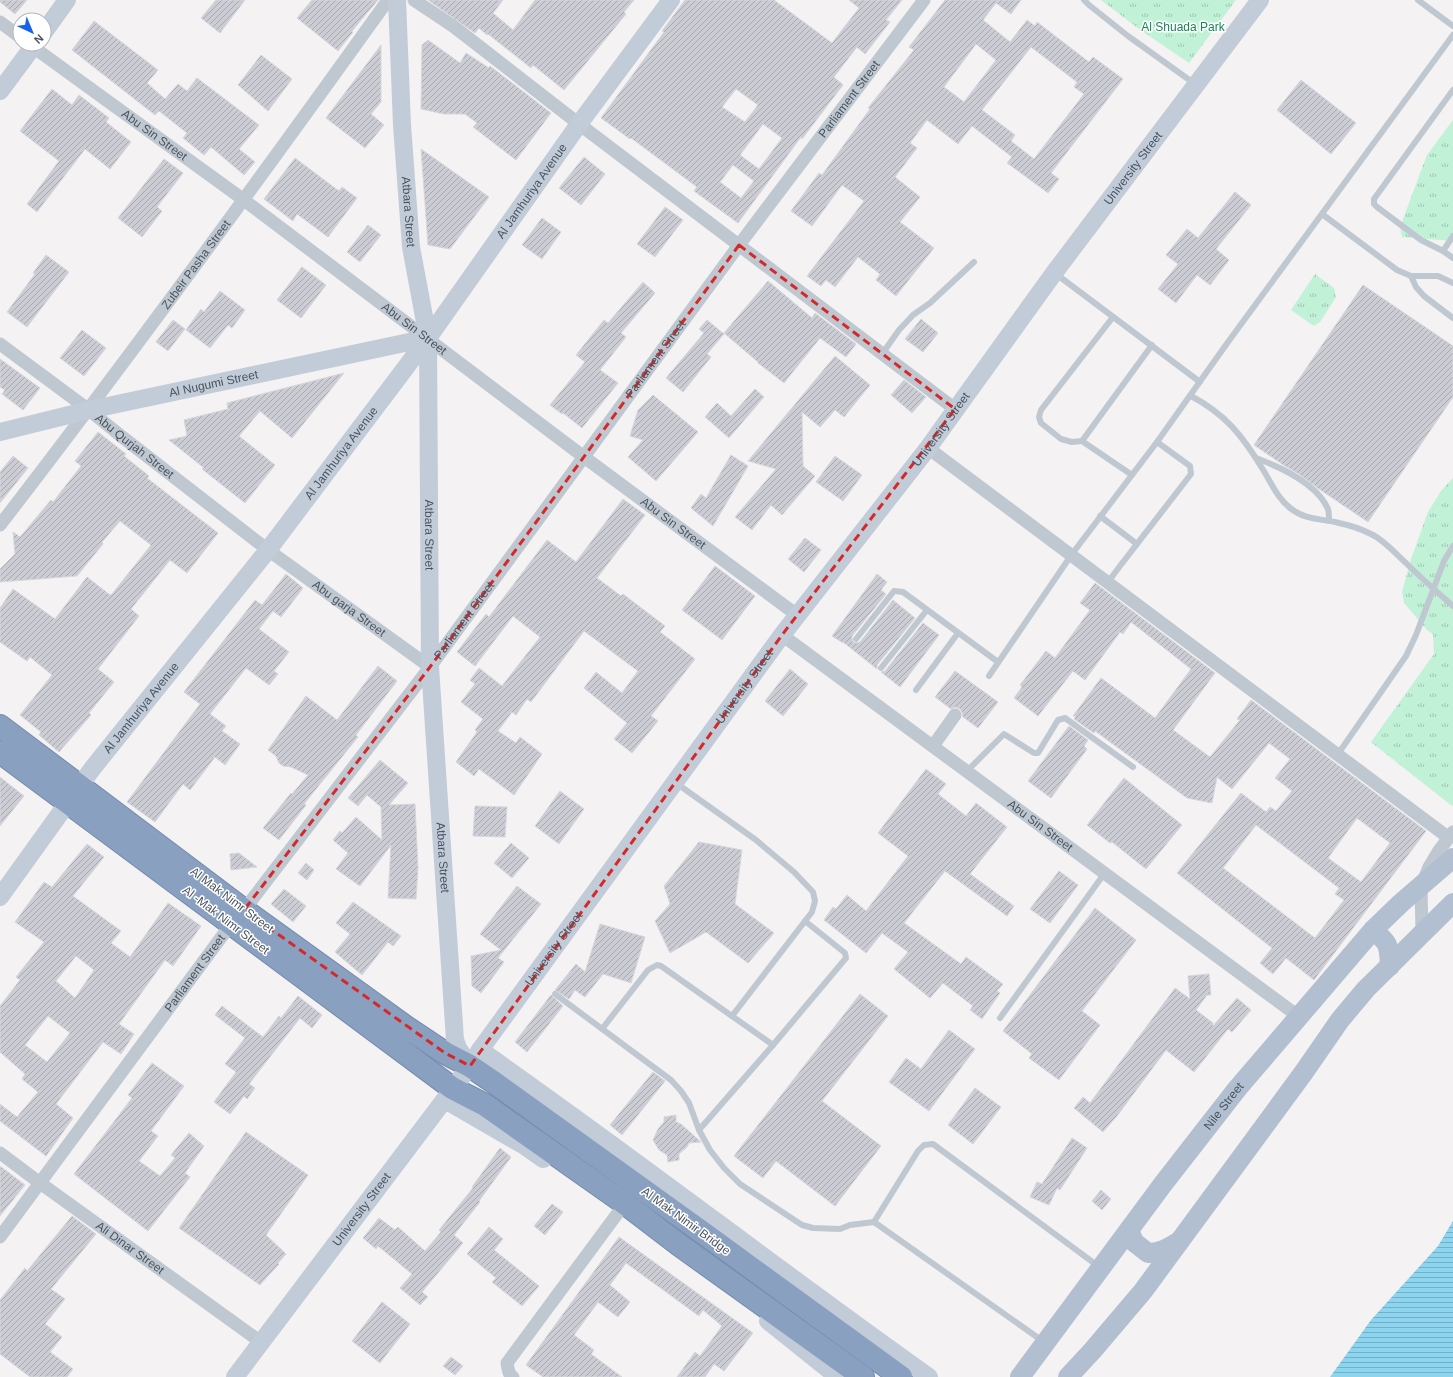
<svg xmlns="http://www.w3.org/2000/svg" width="1453" height="1377" viewBox="0 0 1453 1377" font-family="Helvetica,sans-serif">
  <defs>
    <pattern id="park-tufts" width="24" height="20" patternUnits="userSpaceOnUse"><rect width="24" height="20" fill="#c1f1d7"/><path d="M3 7l-1-3M5 7V3M7 7l1-3M15 17l-1-3M17 17v-4M19 17l1-3" fill="none" stroke="#9fc6b2"/></pattern>
    <pattern id="water-rules" width="6" height="5" patternUnits="userSpaceOnUse"><rect width="6" height="5" fill="#8dd4ef"/><path d="M0 2.5h6" fill="none" stroke="#75afc5"/></pattern>
    <pattern id="building-hatch" width="6" height="6" patternUnits="userSpaceOnUse"><rect width="6" height="6" fill="#cccdd4"/><path d="M-1 1l2-2M0 6l6-6M5 7l2-2" fill="none" stroke="#a8a9af"/></pattern>
  </defs>
  <rect width="100%" height="100%" fill="#f4f2f2"/>
  <!-- park -->
  <g fill="url(#park-tufts)">
    <path d="M1101 0H1236L1189 63 1139 29Z"/>
    <path d="M1453 120V241L1402 237 1400 227 1427 155Z"/>
    <path d="M1315 274 1334 288 1336 297 1320 322 1314 326 1291 310Z"/>
    <path d="M1453 478V805L1452 806 1371 742 1434 654 1433 634 1427 630 1404 603 1402 592 1411 559 1428 512 1441 491Z"/>
  </g>
  <!-- water -->
  <path fill="url(#water-rules)" d="M1453 1221V1377H1330L1371 1320 1438 1246Z"/>
  <!-- building -->
  <g fill="url(#building-hatch)" stroke="#d6d7dd" fill-rule="evenodd">
    <path d="M0 0H27L15 14 0 2Z"/>
    <path d="M216 0H245L220 33 201 18Z"/>
    <path d="M312 0H378L352 31 353 32 338 51 297 18Z"/>
    <path d="M428 0H503L493 13 513 30 535 0H634L624 12 626 14 564 90 533 65 531 68 488 34 487 35 479 28 475 33Z"/>
    <path d="M685 0H774L832 43 859 8 849 0H902L886 20 890 22 865 54 857 47 834 77 843 85 802 139 801 137 738 223 694 191 697 187 631 138 630 139 601 118 664 32 662 31ZM736 89 758 105 745 122 722 107ZM763 124 782 138 759 169 740 155ZM733 165 754 181 741 198 720 182Z"/>
    <path d="M945 0H1021L1011 14 996 3 983 20 1010 42 1027 20 1035 26 1037 22 1089 62 1093 57 1123 79 1051 173 1059 179 1048 193 1007 163 1012 157 972 126 958 144 927 120 910 143 917 148 895 177 920 197 900 222 934 248 896 296 876 280 880 274 858 257 835 287 826 280 821 286 807 276 864 201 842 185 812 226 791 211 819 173 822 175 870 109 868 108 914 50 909 47ZM976 44 996 60 964 102 944 87ZM1031 47 1077 82 1074 87 1084 94 1034 159 1011 141 1015 135 982 110Z"/>
    <path d="M94 21 158 70 147 83 165 99 178 84 187 91 197 78 259 125 239 149 255 162 244 175 211 147 204 155 183 138 187 133 159 111 155 115 72 50Z"/>
    <path d="M428 40 460 63 466 53 489 68 490 66 551 113 516 160 473 127 477 123 465 114H444L421 109 422 45Z"/>
    <path d="M381 45V102L371 114 384 125 365 148 326 118Z"/>
    <path d="M261 55 292 79 268 111 238 85Z"/>
    <path d="M1301 80 1356 123 1331 154 1277 110Z"/>
    <path d="M52 89 72 105 79 95 109 118 106 122 131 142 110 169 85 149 37 212 27 204 59 161 20 131Z"/>
    <path d="M421 149 489 197 450 249 428 245Z"/>
    <path d="M584 157 605 174 581 205 559 188Z"/>
    <path d="M295 158 339 191 342 187 357 198 328 237 297 214 293 221 264 199Z"/>
    <path d="M164 159 183 173 157 207 162 211 142 237 118 218Z"/>
    <path d="M1235 192 1251 205 1216 249 1229 260 1210 285 1197 275 1176 303 1158 289 1178 264 1166 255 1187 229 1198 238Z"/>
    <path d="M665 207 683 220 655 257 637 244Z"/>
    <path d="M542 218 561 232 542 259 522 245Z"/>
    <path d="M368 225 381 235 360 262 347 252Z"/>
    <path d="M46 255 69 272 27 327 7 312 35 274 33 273Z"/>
    <path d="M302 267 326 285 301 318 277 300Z"/>
    <path d="M768 281 812 318 815 313 856 344 846 357 820 338 784 383 758 363V362L724 333Z"/>
    <path d="M643 282 655 293 621 333 626 337 600 370 618 383 582 428 563 413 562 414 550 405 585 362 576 355 604 320 608 323Z"/>
    <path d="M1363 285 1453 346V397L1368 522 1319 489 1299 474 1285 466 1254 445Z"/>
    <path d="M220 291 245 310 232 328 228 325 210 348 186 330 201 309 204 312Z"/>
    <path d="M921 319 938 333 923 352 905 339Z"/>
    <path d="M173 320 185 329 168 351 156 342Z"/>
    <path d="M707 320 724 334 707 354 711 357 683 392 666 378 704 333 699 329Z"/>
    <path d="M82 330 106 348 84 376 60 358Z"/>
    <path d="M835 356 870 385 844 417 835 410 820 427 802 412 803 466 815 476 782 515 771 505 752 530 735 517 776 469 748 461Z"/>
    <path d="M0 359 40 388 23 410 2 394 5 390 0 387Z"/>
    <path d="M344 373 292 438 260 411 239 436 275 465 245 503 202 469 204 468 169 440 187 436 184 420 228 409 227 403Z"/>
    <path d="M904 380 926 397 912 413 891 395Z"/>
    <path d="M755 389 764 397 729 438 705 417 717 403 731 416Z"/>
    <path d="M653 395 698 432 656 481 628 457 643 440 630 436 638 410Z"/>
    <path d="M98 432 126 454 124 456 149 476 147 478 218 533 187 573 170 560 131 609 139 616 98 669 114 682 89 713 91 715 59 752 39 735 41 732 20 715 52 675 30 657 27 661 0 642V608L13 589 55 619 87 577 110 595 112 594 151 545 120 521 102 542 103 544 77 576 0 582V569L15 554 13 532 20 537 51 500 53 502 81 466 75 461Z"/>
    <path d="M731 455 748 466 713 526 691 508 701 494 706 498Z"/>
    <path d="M13 456 28 468 0 503V472Z"/>
    <path d="M835 456 862 475 843 501 816 482Z"/>
    <path d="M623 499 645 515 597 578 621 596 623 594 665 626 660 632 695 659 651 716 658 721 632 753 614 739 627 723 584 688 596 672 622 693 638 671 584 631 531 702 527 699 516 715 512 712 498 731 516 743 520 737 542 754 514 795 479 769 474 776 456 762 477 732 475 730 483 719 461 702 475 684 470 680 479 668 502 686 540 637 513 616 475 666 457 652 486 614 489 617 547 540 576 562Z"/>
    <path d="M805 538 821 550 804 572 788 559Z"/>
    <path d="M715 566 755 596 722 640 682 610Z"/>
    <path d="M286 574 303 588 281 617 273 611 259 629 289 652 274 671 278 674 269 685 246 668 210 714 226 726 222 731 240 744 225 765 215 757 190 790 183 784 155 822 127 802 200 704 184 692 255 600 262 605Z"/>
    <path d="M877 574 887 582 881 590 886 594 852 636V639L853 642 856 643 860 642 893 600 915 618 877 665V669L843 642V643L832 636Z"/>
    <path d="M1095 583 1215 673 1173 730 1210 757 1240 720 1237 719 1251 700 1426 831 1314 980 1286 958 1273 974 1260 963 1272 948 1177 873 1241 793 1266 812 1270 807 1276 811 1292 791 1275 778 1290 759 1269 743 1232 789 1217 777 1212 803 1187 798 1095 731 1094 733 1074 719 1076 717 1073 716 1101 678 1155 718 1191 669 1131 622 1123 634 1120 632 1085 680 1073 671 1038 716 1014 698 1022 687 1020 685 1046 651 1055 658 1090 610 1080 603ZM1357 818 1390 843 1361 882 1328 858ZM1256 825 1339 888 1335 894 1344 900 1315 938 1223 868Z"/>
    <path d="M923 623 939 635 900 687 881 672 885 671Z"/>
    <path d="M378 666 397 681 356 735 358 737 304 804 306 805 279 840 263 828 291 793 292 794 308 775 291 767 283 766 279 763 276 756 268 750 306 696 337 720Z"/>
    <path d="M790 669 808 684 783 716 765 701Z"/>
    <path d="M955 671 998 702 978 728 963 717 962 712 960 709 955 707 951 709 935 697Z"/>
    <path d="M1069 726 1088 740 1084 746 1087 749 1051 798 1028 781Z"/>
    <path d="M380 760 408 783 389 805 415 804 418 868 416 899 388 898 391 845 360 886 336 869 348 853 333 840 340 831 342 833 356 817 382 840 381 807 367 795 358 806 348 798Z"/>
    <path d="M926 769 946 784 938 794 966 816 976 803 1007 827 970 874 1014 906 1007 916 945 871 904 923 961 964 966 957 1003 984 997 991 1000 993 982 1019 970 1010 973 1006 943 983 930 998 894 969 908 952 882 933 866 953 824 920 833 907 836 909 847 895 866 911 908 856 878 833Z"/>
    <path d="M0 777 24 796 0 826Z"/>
    <path d="M1124 778 1182 825 1146 869 1112 842 1110 843 1087 825Z"/>
    <path d="M560 791 584 809 559 844 535 826Z"/>
    <path d="M475 806 507 807 505 837 473 836Z"/>
    <path d="M699 842 742 850 735 904 774 933 748 963 706 932 670 953 655 921 670 904 664 886Z"/>
    <path d="M511 843 529 858 512 878 494 863Z"/>
    <path d="M87 844 104 857 73 896 121 931 111 943 130 957 168 903 201 926 173 966 165 960 119 1024 134 1034 121 1054 103 1042 56 1104 73 1118 46 1156 0 1121V1104L17 1117 38 1092 22 1079 25 1074 0 1052V1006L20 980 16 977 44 942 15 922 44 882 52 887ZM76 956 94 970 75 998 56 981ZM48 1016 70 1033 47 1062 25 1045Z"/>
    <path d="M239 853 257 867 231 870 230 854Z"/>
    <path d="M306 863 314 870 307 880 298 873Z"/>
    <path d="M1059 871 1078 885 1050 923 1030 909Z"/>
    <path d="M517 886 541 904 498 958 504 962 481 993 472 986 471 956 501 950 480 934Z"/>
    <path d="M284 889 306 906 293 922 271 904Z"/>
    <path d="M353 902 401 936 393 946 388 942 362 975 335 952 350 934 336 923Z"/>
    <path d="M1095 908 1136 940 1082 1011 1100 1025 1059 1080 1029 1058 1032 1054 1003 1031Z"/>
    <path d="M600 924 645 937 631 983 603 974 585 997 575 990 569 999 555 990 576 964 585 972Z"/>
    <path d="M1209 974 1211 995H1207L1196 1010 1213 1023V1026L1237 998 1251 1010 1232 1032 1228 1029 1194 1072 1166 1050 1117 1116 1103 1132 1074 1108 1083 1097 1090 1103 1175 988 1190 999 1188 976Z"/>
    <path d="M860 994 888 1016 822 1101 881 1146 835 1206 776 1161 763 1178 734 1156Z"/>
    <path d="M551 995 563 1006 527 1052 515 1042Z"/>
    <path d="M298 996 322 1015 312 1028 300 1018 249 1084 255 1088 247 1099 244 1096 230 1114 214 1102 236 1072 225 1064 245 1038 215 1015 222 1006 263 1037 279 1016 281 1018Z"/>
    <path d="M949 1030 975 1049 929 1111 889 1082 906 1058 921 1069Z"/>
    <path d="M152 1063 184 1086 151 1131 158 1136 139 1161 160 1176 175 1158 171 1155 189 1133 204 1146 185 1173 190 1177 148 1231 74 1174 132 1098 128 1095Z"/>
    <path d="M653 1072 665 1081 622 1135 610 1125Z"/>
    <path d="M975 1088 1001 1107 973 1144 948 1125Z"/>
    <path d="M676 1115V1122L681 1124 701 1142 689 1143 687 1147 679 1154V1160L668 1162 667 1155 659 1150 653 1140 658 1129 664 1122V1117Z"/>
    <path d="M246 1132 308 1175 266 1235 286 1254 278 1263 279 1264 260 1285 179 1228Z"/>
    <path d="M1072 1138 1087 1148 1060 1190 1057 1188 1049 1205 1030 1197 1037 1182 1042 1184Z"/>
    <path d="M500 1148 511 1157 479 1201 480 1202 454 1235 463 1243 422 1292 428 1297 420 1305 400 1288 412 1274 378 1246 376 1249 363 1238 379 1218 395 1230 398 1227 425 1251 441 1232 439 1230 473 1188 472 1187Z"/>
    <path d="M0 1166 25 1185 0 1216Z"/>
    <path d="M1101 1190 1111 1199 1102 1210 1092 1201Z"/>
    <path d="M552 1204 563 1212 545 1235 534 1226Z"/>
    <path d="M72 1216 96 1234 51 1289 65 1299 45 1324 62 1337 50 1352 73 1369 67 1377H30L0 1354V1300L25 1268 27 1271Z"/>
    <path d="M489 1227 503 1239 494 1250 539 1286 522 1306 492 1282 496 1278 467 1254Z"/>
    <path d="M619 1237 753 1333 724 1371 714 1364 705 1377H677L695 1352 700 1356 722 1326 703 1310 699 1316 626 1263 610 1285 630 1302 618 1317 598 1302 574 1335 594 1350 591 1354 622 1377H543L526 1365Z"/>
    <path d="M382 1302 410 1324 380 1363 352 1341Z"/>
    <path d="M451 1357 463 1366 455 1375 443 1366Z"/>
  </g>
  <g fill="none" stroke-linecap="round" stroke-linejoin="round">
    <!-- highway casing -->
    <g stroke="#748bad" stroke-width="24">
      <g id="highway">
        <path d="M0 726 244 910 406 1027 445 1053 470 1066 492 1081 706 1235 901 1377"/>
        <path d="M0 752 452 1088 485 1105 627 1205 678 1244 863 1377"/>
      </g>
    </g>
    <!-- lane -->
    <g stroke="#bfc8d1" stroke-width="6">
      <path d="M1084 0 1089 5 1128 36 1195 84"/>
      <path d="M1418 0 1453 26"/>
      <path d="M1453 90 1374 199V204L1377 207 1421 240 1443 251 1453 258"/>
      <path d="M1322 214 1397 270 1411 276H1438L1453 283"/>
      <path d="M1443 251 1453 236"/>
      <path d="M1056 274 1200 382"/>
      <path d="M1411 276 1416 287 1424 296 1453 318"/>
      <path d="M1113 317 1041 410 1039 417 1041 423 1061 439 1072 442 1082 441 1152 345"/>
      <path d="M882 354 899 330 913 315 930 303 974 262"/>
      <path d="M1191 396C1225 414 1242 435 1262 468 1271 482 1277 498 1290 508 1307 521 1320 518 1339 523 1349 525 1361 529 1371 534 1384 540 1395 553 1406 563 1421 578 1437 592 1453 606"/>
      <path d="M1082 441 1132 475"/>
      <path d="M1256 458C1280 467 1317 484 1328 509 1329 512 1329 517 1329 521"/>
      <path d="M1100 516 1137 544"/>
      <path d="M1108 582 1120 566 1191 474 1190 466 1157 442"/>
      <path d="M856 639 894 591 903 592 998 662"/>
      <path d="M881 668 927 610"/>
      <path d="M989 676 1072 554 1157 442 1228 342 1453 35"/>
      <path d="M916 690 958 633"/>
      <path d="M1338 754 1406 656 1416 635 1444 561 1453 546"/>
      <path d="M967 771 1004 734 1034 753H1038L1058 720 1065 718 1133 767"/>
      <path d="M676 783 756 840 794 872 813 892 815 901 812 912 732 1016"/>
      <path d="M555 994 671 1080 681 1091 689 1103 699 1130 710 1150 724 1168 740 1184 802 1225 813 1228 840 1229 850 1225 874 1222 918 1151 924 1145 933 1144 1098 1266"/>
      <path d="M1000 1018 1104 874"/>
      <path d="M602 1029 648 970 657 965 661 966 773 1045 699 1130"/>
      <path d="M773 1045 846 958 845 953 805 921"/>
      <path d="M874 1222 1044 1342"/>
    </g>
    <!-- street -->
    <g stroke="#bfc8d1" stroke-width="13">
      <path d="M414 0 453 26 579 124 955 409"/>
      <path d="M0 22 20 37"/>
      <path id="s1" d="M29 44 244 200 584 457 797 615"/>
      <path id="s2" d="M0 344 89 410 121 436 268 550 430 667"/>
      <path d="M928 448 1449 838"/>
      <path id="s3" d="M0 525C133 353 261 177 388 0"/>
      <path id="s4" d="M782 635 1298 1016"/>
      <path d="M933 746 955 715"/>
      <path d="M1422 932 1421 887 1429 867 1438 852 1453 832"/>
      <path id="s5" d="M0 1153 40 1183 261 1342"/>
      <path id="s6" d="M0 1237 231 924 244 910 430 667 739 245 924 0"/>
      <path d="M513 1377C508 1374 508 1368 507 1363L620 1210"/>
    </g>
    <!-- secondary -->
    <g stroke="#c2cbd8" stroke-width="18">
      <path id="s7" d="M397 0 402 125 411 247 428 338 430 667 455 1040 458 1048 470 1066"/>
      <path d="M44 32 67 0"/>
      <path d="M0 91 35 44"/>
      <path id="s8" d="M0 432 89 410 428 338"/>
      <path id="s9" d="M0 897 92 769 268 550 428 338 579 124 671 0"/>
      <path d="M480 1050C632 1156 778 1270 929 1377"/>
      <path d="M445 1100 523 1145 543 1159"/>
      <path d="M768 1321 838 1377"/>
      <path id="s10" d="M235 1377 470 1066 480 1050 782 635 928 448 1054 273 1260 0"/>
    </g>
    <!-- primary -->
    <g stroke="#b1bfd1" stroke-width="20">
      <path d="M1373 930C1389 943 1389 945 1390 966"/>
      <path d="M1129 1230 1134 1242 1148 1253C1160 1253 1168 1248 1178 1242"/>
      <path id="s11" d="M1020 1377 1163 1184 1237 1089 1373 930 1401 903 1453 858"/>
      <path d="M1068 1377 1093 1350 1143 1291 1304 1072 1340 1020 1366 989 1453 903"/>
    </g>
    <!-- highway -->
    <use href="#highway" stroke="#89a0c1" stroke-width="22"/>
  </g>
  <!-- marked area -->
  <path fill="none" stroke="#d62828" stroke-width="3" stroke-dasharray="8 5" stroke-linejoin="round" d="M739 245 955 409 782 635 470 1066 445 1053 244 910 430 667Z"/>
  <g text-anchor="middle" dominant-baseline="central" stroke-width="3" stroke-linejoin="round" paint-order="stroke">
    <!-- park labels -->
    <g font-size="12" fill="#158655" stroke="#fff">
      <text x="1183" y="27">Al Shuada Park</text>
    </g>
    <!-- street labels -->
    <g font-size="12" fill="#495360" stroke="#fff">
      <text stroke="none"><textPath href="#s6" startOffset="1420">Parliament Street</textPath></text>
      <text stroke="none"><textPath href="#s1" startOffset="155">Abu Sin Street</textPath></text>
      <text stroke="none"><textPath href="#s10" startOffset="1506">University Street</textPath></text>
      <text stroke="none"><textPath href="#s9" startOffset="884">Al Jamhuriya Avenue</textPath></text>
      <text stroke="none"><textPath href="#s7" startOffset="212">Atbara Street</textPath></text>
      <text stroke="none"><textPath href="#s3" startOffset="326">Zubeir Pasha Street</textPath></text>
      <text stroke="none"><textPath href="#s1" startOffset="479">Abu Sin Street</textPath></text>
      <text stroke="none"><textPath href="#s6" startOffset="1096">Parliament Street</textPath></text>
      <text stroke="none"><textPath href="#s8" startOffset="219">Al Nugumi Street</textPath></text>
      <text stroke="none"><textPath href="#s10" startOffset="1182">University Street</textPath></text>
      <text stroke="none"><textPath href="#s2" startOffset="169">Abu Qurjah Street</textPath></text>
      <text stroke="none"><textPath href="#s9" startOffset="560">Al Jamhuriya Avenue</textPath></text>
      <text stroke="none"><textPath href="#s1" startOffset="803">Abu Sin Street</textPath></text>
      <text stroke="none"><textPath href="#s7" startOffset="537">Atbara Street</textPath></text>
      <text stroke="none"><textPath href="#s2" startOffset="438">Abu garja Street</textPath></text>
      <text stroke="none"><textPath href="#s6" startOffset="772">Parliament Street</textPath></text>
      <text stroke="none"><textPath href="#s10" startOffset="858">University Street</textPath></text>
      <text stroke="none"><textPath href="#s9" startOffset="236">Al Jamhuriya Avenue</textPath></text>
      <text stroke="none"><textPath href="#s4" startOffset="321">Abu Sin Street</textPath></text>
      <text stroke="none"><textPath href="#s7" startOffset="860">Atbara Street</textPath></text>
      <text transform="translate(232 900) rotate(37)">Al Mak Nimr Street</text>
      <text transform="translate(226 920) rotate(37)">Al -Mak Nimr Street</text>
      <text stroke="none"><textPath href="#s10" startOffset="534">University Street</textPath></text>
      <text stroke="none"><textPath href="#s6" startOffset="328">Parliament Street</textPath></text>
      <text stroke="none"><textPath href="#s11" startOffset="339">Nile Street</textPath></text>
      <text stroke="none"><textPath href="#s10" startOffset="210">University Street</textPath></text>
      <text transform="translate(686 1221) rotate(36)">Al Mak Nimir Bridge</text>
      <text stroke="none"><textPath href="#s5" startOffset="161">Ali Dinar Street</textPath></text>
    </g>
  </g>
  <!-- north arrow -->
  <g transform="translate(32 32) rotate(136)"><circle r="19" fill="#ffffff" stroke="#b6babf"/>
  <path d="M0-3L7 15L0 10L-7 15Z" fill="#1564eb"/>
  <text y="-6" font-size="11" font-weight="bold" text-anchor="middle" fill="#495360">N</text>
  </g>
</svg>
